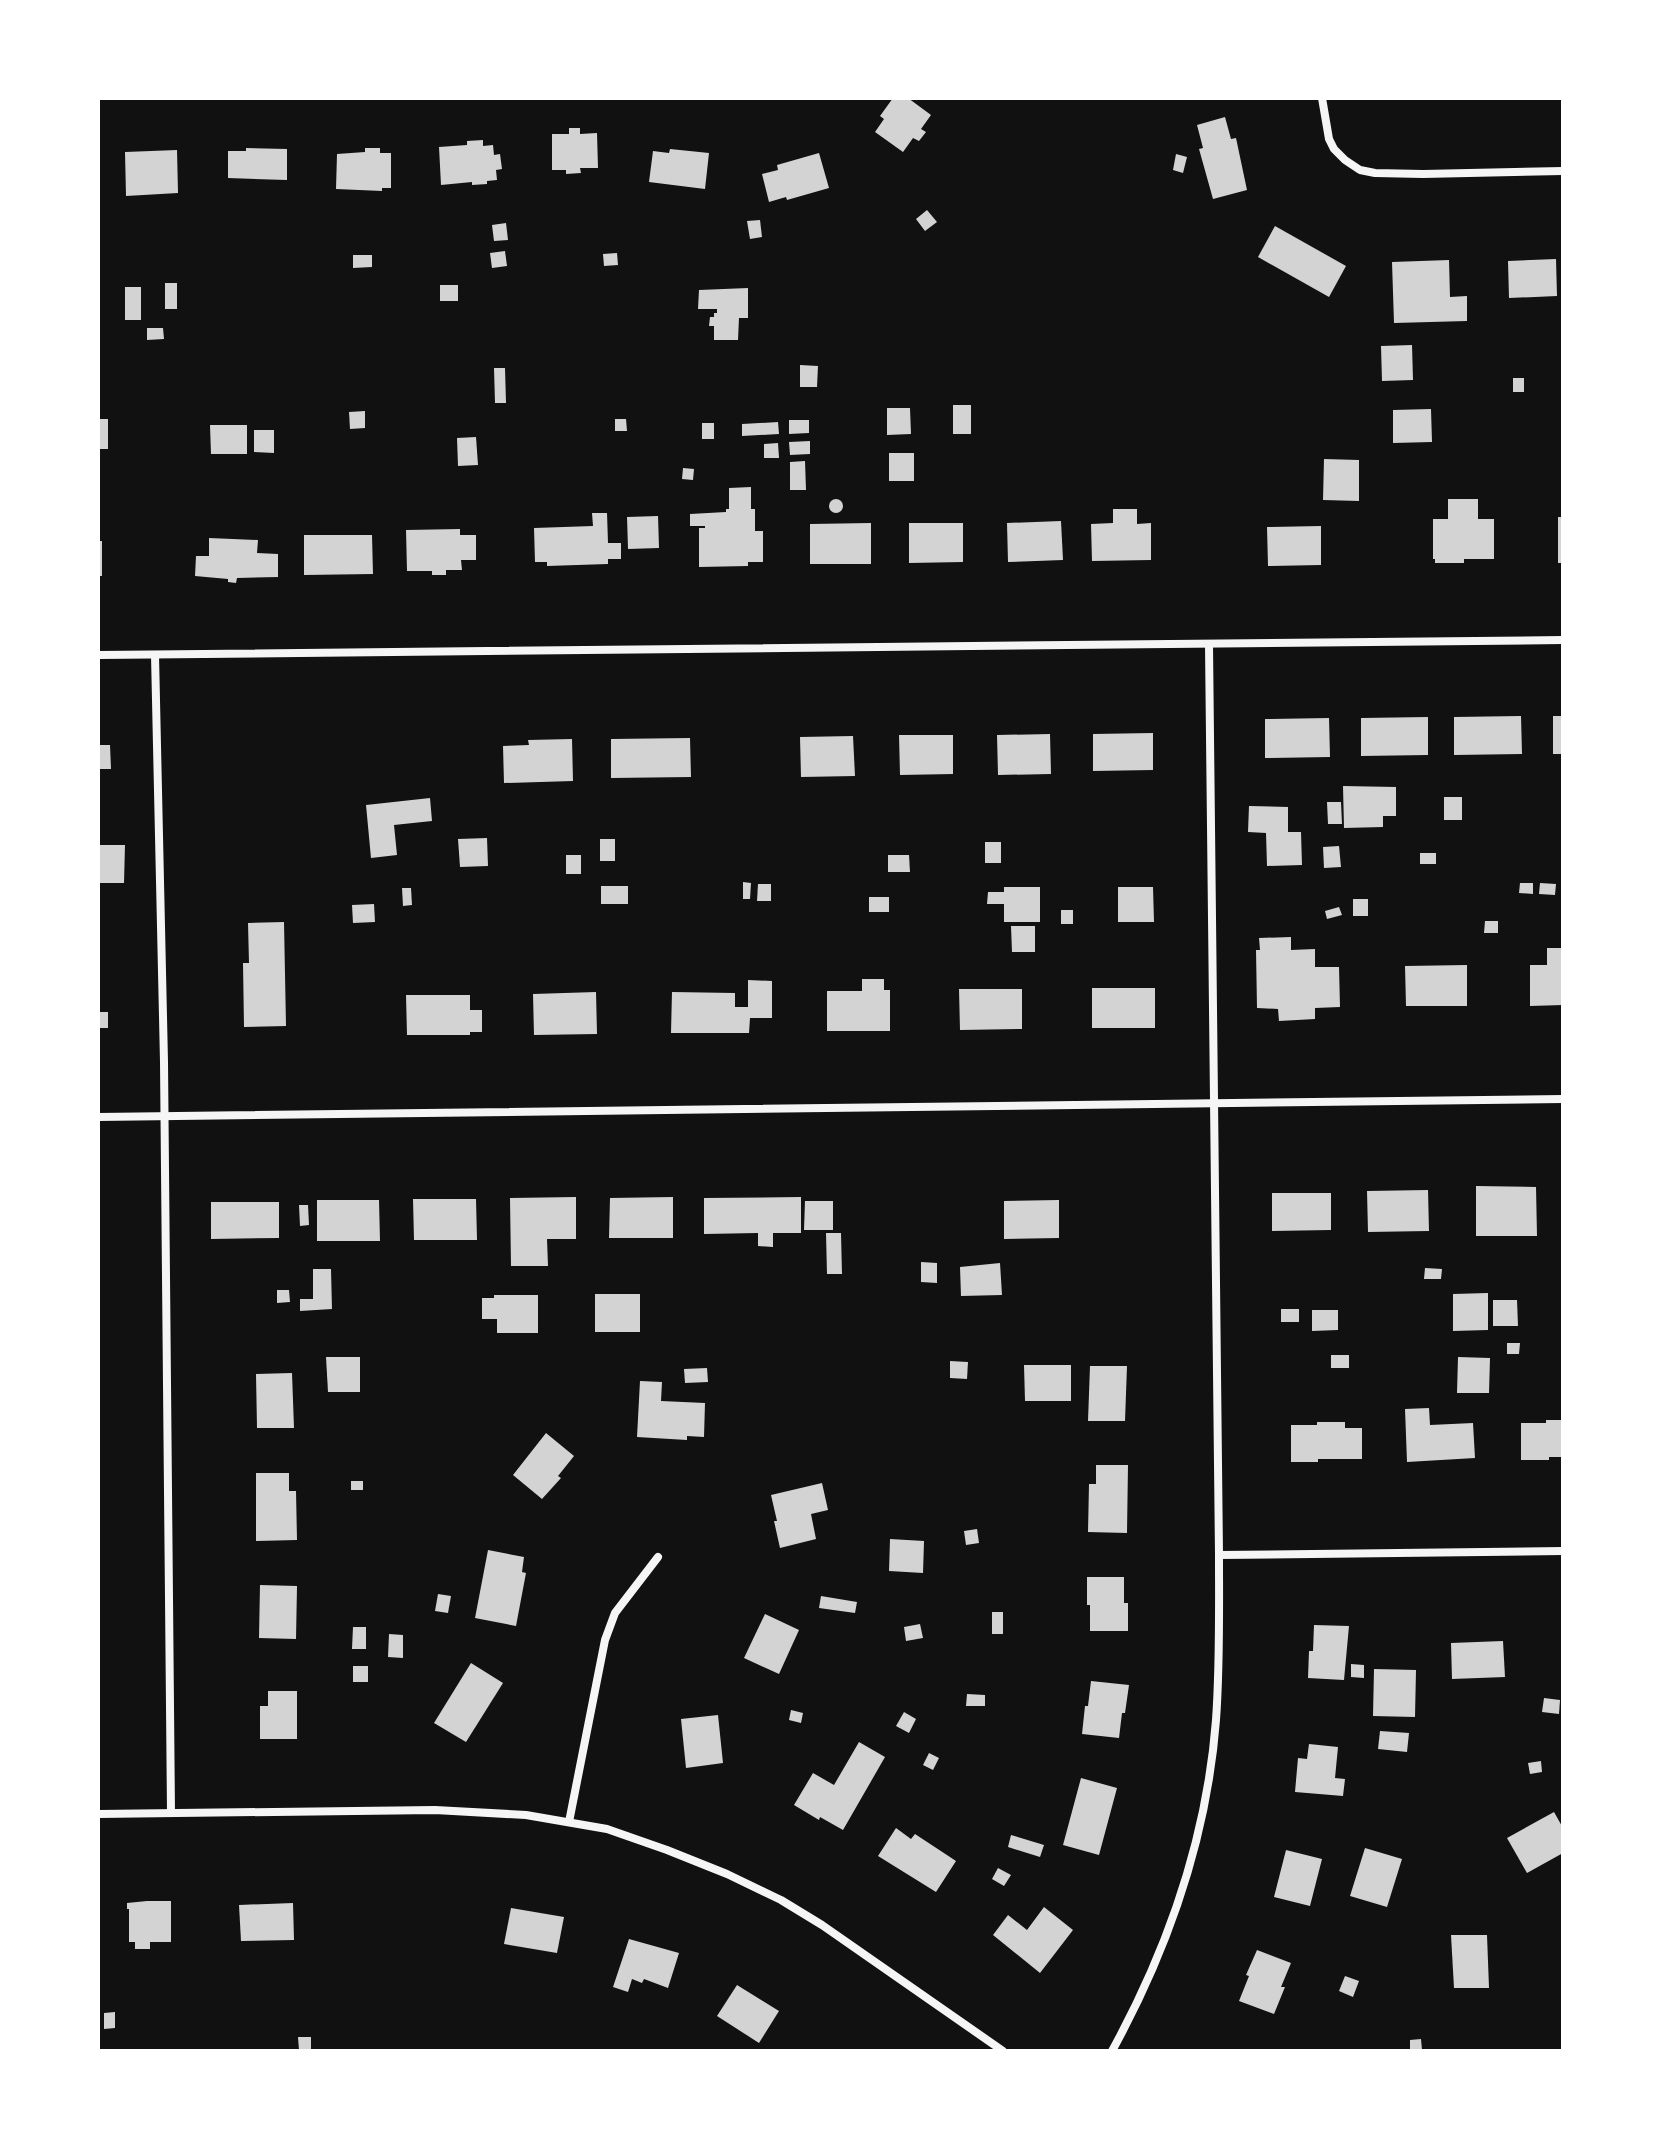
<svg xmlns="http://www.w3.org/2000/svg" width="1661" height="2149" viewBox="0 0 1661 2149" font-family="'PT Sans Narrow',sans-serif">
  <rect width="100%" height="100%" fill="#111"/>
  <!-- building -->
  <g fill="#d3d3d3">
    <path d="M893 98H908L931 115 921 129 926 132 919 141 913 138 903 152 875 132 884 119 880 116Z"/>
    <path d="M1225 117 1231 139 1236 138 1247 190 1213 199 1199 149 1203 148 1197 125Z"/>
    <path d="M569 128H580V134L597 133 598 168H580L581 173 566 174V170H552V134H569Z"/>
    <path d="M483 140V146L493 145 494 155 500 154 502 169 496 170 497 180 487 181V184L472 185V182L441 185 439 147 467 145V141Z"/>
    <path d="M246 148 287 149V180L228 178V151H246Z"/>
    <path d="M365 148H380V153H391V188H382V191L336 189 337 154 365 152Z"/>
    <path d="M670 149 709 153 705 189 649 182 653 151 669 153Z"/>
    <path d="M177 150 178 193 126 196 125 152Z"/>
    <path d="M819 153 829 188 787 200 786 197 769 202 762 174 778 170 777 165Z"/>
    <path d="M1176 154 1187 157 1183 173 1173 170Z"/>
    <path d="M927 210 937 222 925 231 916 219Z"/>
    <path d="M760 220 762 237 750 239 747 221Z"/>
    <path d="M506 223 508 240 494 241 492 225Z"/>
    <path d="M1275 226 1346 266 1329 297 1258 257Z"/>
    <path d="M505 251 507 266 492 268 490 253Z"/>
    <path d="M617 253 618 265 604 266 603 254Z"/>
    <path d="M353 255H372V267L353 268Z"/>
    <path d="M1556 259 1557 296 1509 298 1508 261Z"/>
    <path d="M1449 260 1450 297 1467 296V321L1394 323 1392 262Z"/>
    <rect x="165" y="283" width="12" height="26"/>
    <rect x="440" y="285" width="18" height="16"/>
    <rect x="125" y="287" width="16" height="33"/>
    <path d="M748 288V318H739L738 340H714V326H709L710 317H714V313H717V309H698L699 290Z"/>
    <path d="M147 328H163L164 339 147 340Z"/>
    <path d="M1412 345 1413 380 1382 381 1381 346Z"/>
    <path d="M800 365 818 366 817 387H800Z"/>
    <path d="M494 368H505L506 403H495Z"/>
    <rect x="1513" y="378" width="11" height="14"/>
    <rect x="953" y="405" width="18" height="29"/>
    <path d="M887 408H910L911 434 887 435Z"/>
    <path d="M1431 409 1432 442 1393 443V410Z"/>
    <path d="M365 411V428L350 429 349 412Z"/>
    <rect x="98" y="419" width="10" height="30"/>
    <path d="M615 419H626L627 431H615Z"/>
    <path d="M789 420H809V433L789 434Z"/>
    <path d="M778 422 779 434 742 436V424Z"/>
    <rect x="702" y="423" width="12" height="16"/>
    <path d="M210 425H247V454H211Z"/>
    <path d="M254 430H274V453L254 452Z"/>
    <path d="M476 437 478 465 458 466 457 438Z"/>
    <path d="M810 441V454L790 455 789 442Z"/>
    <path d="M778 443 779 458H764V444Z"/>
    <rect x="889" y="453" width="25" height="28"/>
    <path d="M1324 459 1359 460V501L1323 500Z"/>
    <path d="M805 461 806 490H790V462Z"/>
    <path d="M683 468 694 469 693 480 682 479Z"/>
    <path d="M751 487V509H755V531H763V562H748V566L699 567V528H705V526H690V514L726 512V509H729V488Z"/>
    <circle cx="836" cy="506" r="7"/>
    <path d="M1448 499H1478V519H1494V559H1464V563H1435V559H1433V519H1448Z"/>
    <path d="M1113 509H1137V524L1151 523V560L1092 561 1091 524 1113 523Z"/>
    <path d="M592 513H607L608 543H621V559H608V564L547 566V562H535L534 528 593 526Z"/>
    <path d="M658 516 659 548 628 549 627 517Z"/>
    <rect x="1558" y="517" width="5" height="46"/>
    <path d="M1061 521 1063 560 1008 562 1007 523Z"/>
    <path d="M871 523V564H810V524Z"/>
    <path d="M909 523H963V562L909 563Z"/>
    <path d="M1321 526V565L1268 566 1267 527Z"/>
    <path d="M460 529V535H476V560H461L462 570H446V575H432V571H407L406 530Z"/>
    <path d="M304 535H372L373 574 304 575Z"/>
    <path d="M209 538 258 540 257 553 278 554V577L237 578 236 583 228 582V579L195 576 196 556H209Z"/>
    <rect x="98" y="541" width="4" height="35"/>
    <path d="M1521 716 1522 754 1454 755V717Z"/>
    <rect x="1553" y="716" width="10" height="38"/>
    <path d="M1428 717V755L1361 756V718Z"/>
    <path d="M1329 718 1330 757 1265 758V719Z"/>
    <path d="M1153 733V770L1093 771V734Z"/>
    <path d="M1050 734 1051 774 998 775 997 735Z"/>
    <path d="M899 735H953V774L900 775Z"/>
    <path d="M853 736 855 776 801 777 800 737Z"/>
    <path d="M690 738 691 777 611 778V739Z"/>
    <path d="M572 739 573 781 504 783 503 746 529 745 528 740Z"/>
    <path d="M98 745H110L111 769H98Z"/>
    <path d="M1343 786 1396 787V816H1383V827L1344 828Z"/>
    <rect x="1444" y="797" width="18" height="23"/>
    <path d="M430 798 432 821 394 825 397 855 371 858 366 805Z"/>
    <path d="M1327 802H1341L1342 824H1328Z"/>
    <path d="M1249 806 1288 807V832H1301L1302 865 1267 866 1266 833 1248 832Z"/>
    <path d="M487 838 488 866 460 867 458 839Z"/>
    <rect x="600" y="839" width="15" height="22"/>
    <rect x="985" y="842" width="16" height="21"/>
    <path d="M98 845H125L124 883H98Z"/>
    <path d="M1339 846 1341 867 1324 868 1323 847Z"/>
    <rect x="1420" y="853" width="16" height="11"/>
    <rect x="566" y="855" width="15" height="19"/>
    <path d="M888 855H909L910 872H888Z"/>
    <path d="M743 882 751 883 750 899H743Z"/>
    <path d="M1520 883H1533V894L1519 893Z"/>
    <path d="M1540 883 1556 884 1555 895 1539 894Z"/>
    <path d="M758 884H771V901H757Z"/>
    <rect x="601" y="886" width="27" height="18"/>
    <path d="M1004 887H1040V922H1004V904H987L988 892H1004Z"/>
    <path d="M1118 887H1153L1154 922H1118Z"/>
    <path d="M402 888H411L412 905 403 906Z"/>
    <rect x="869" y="897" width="20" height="15"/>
    <rect x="1353" y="899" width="15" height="17"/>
    <path d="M374 904 375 922 353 923 352 905Z"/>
    <path d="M1339 907 1342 915 1327 919 1325 911Z"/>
    <rect x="1061" y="910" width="12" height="14"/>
    <path d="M1485 921H1498V933H1484Z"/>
    <path d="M284 922 286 1026 244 1027 243 963H249L248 923Z"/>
    <path d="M1011 926H1035V952H1012Z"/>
    <path d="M1291 937V950L1315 949V967H1339L1340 1007 1315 1008V1019L1279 1021 1278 1009 1257 1008 1256 950H1260L1259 938Z"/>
    <path d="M1547 948H1563V1005L1530 1006V965H1547Z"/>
    <path d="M1467 965V1006H1406L1405 966Z"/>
    <path d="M862 979H884V990H890V1031H827V991H862Z"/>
    <path d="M748 980 772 981V1018H750L749 1033H671L672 992 735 993V1007H748Z"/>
    <rect x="1092" y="988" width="63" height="40"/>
    <path d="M959 989H1022V1029L960 1030Z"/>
    <path d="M596 992 597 1034 534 1035 533 994Z"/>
    <path d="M406 995H470V1010H482V1032H470V1035H407Z"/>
    <rect x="98" y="1012" width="10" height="16"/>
    <path d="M1476 1186 1536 1187 1537 1236H1476Z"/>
    <path d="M1428 1190 1429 1231 1368 1232 1367 1191Z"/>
    <path d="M1272 1193H1331V1230L1272 1231Z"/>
    <path d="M576 1197V1239H547L548 1266H511L510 1198Z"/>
    <path d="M673 1197V1238H609L610 1198Z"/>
    <path d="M801 1197V1233H773V1247L758 1246V1233L704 1234V1198Z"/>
    <path d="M413 1199H476L477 1240H414Z"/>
    <path d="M317 1200H379L380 1241H317Z"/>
    <path d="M1059 1200V1238L1004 1239V1201Z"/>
    <path d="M805 1201H833V1230H804Z"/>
    <path d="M211 1202H279V1238L211 1239Z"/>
    <path d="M299 1205H308L309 1225 300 1226Z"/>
    <path d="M826 1233H841L842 1274H827Z"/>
    <path d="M921 1262 937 1263V1283L921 1282Z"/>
    <path d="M1000 1263 1002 1295 961 1296 960 1267Z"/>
    <path d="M1425 1268 1442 1269 1441 1279H1424Z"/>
    <path d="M313 1269H331L332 1309 300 1311V1299H313Z"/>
    <path d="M277 1290H289L290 1302 277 1303Z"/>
    <path d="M1488 1293V1330L1453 1331V1294Z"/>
    <rect x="595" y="1294" width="45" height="38"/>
    <path d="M494 1295H538V1333H497V1319H482V1298H494Z"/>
    <path d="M1493 1300H1517L1518 1326H1493Z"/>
    <rect x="1281" y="1309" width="18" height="13"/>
    <path d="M1312 1310H1338V1330L1312 1331Z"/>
    <path d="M1507 1343H1520L1519 1354H1507Z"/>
    <rect x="1331" y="1355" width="18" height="13"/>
    <path d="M326 1357H360V1392H328Z"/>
    <path d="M1458 1357 1490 1358 1489 1393H1457Z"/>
    <path d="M950 1361 968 1362 967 1379 950 1378Z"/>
    <path d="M1024 1365H1071V1401H1025Z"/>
    <path d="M1090 1366H1127L1125 1421H1088Z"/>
    <path d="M707 1368 708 1382 685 1383 684 1369Z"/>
    <path d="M292 1373 294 1428H257L256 1374Z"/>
    <path d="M640 1381 662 1382 661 1401 705 1403 704 1437 687 1436V1440L637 1437Z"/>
    <path d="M1429 1408 1430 1425 1473 1423 1475 1458 1407 1462 1405 1409Z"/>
    <path d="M1546 1420H1563V1457H1549V1460H1521V1423H1546Z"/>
    <path d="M1317 1422H1345V1428H1362V1459H1318V1462H1291V1425H1317Z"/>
    <path d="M546 1433 574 1456 558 1476 561 1478 542 1499 513 1475Z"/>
    <path d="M1096 1465H1128L1127 1533 1088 1532 1089 1484H1096Z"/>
    <path d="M256 1473H289V1491H296L297 1540 256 1541Z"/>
    <rect x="351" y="1481" width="12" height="9"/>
    <path d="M822 1483 828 1510 811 1514 816 1539 780 1548 774 1521H777L771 1495Z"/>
    <path d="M977 1529 979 1543 966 1545 964 1531Z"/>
    <path d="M890 1539 924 1541 923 1573 889 1571Z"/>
    <path d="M488 1550 524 1557 522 1572 526 1573 516 1626 475 1618Z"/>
    <path d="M1087 1577H1124V1603H1128V1631H1090V1605H1087Z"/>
    <path d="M260 1585 297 1586 296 1639 259 1638Z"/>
    <path d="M438 1594 451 1596 448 1613 435 1611Z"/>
    <path d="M821 1596 857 1602 855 1613 819 1608Z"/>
    <rect x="992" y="1612" width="11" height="22"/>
    <path d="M765 1614 799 1630 779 1674 744 1658Z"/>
    <path d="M920 1624 923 1638 906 1641 904 1627Z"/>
    <path d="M1314 1625 1349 1626 1344 1680 1308 1678 1309 1651H1313Z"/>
    <path d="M353 1627H366V1649H352Z"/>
    <path d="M389 1634 403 1635V1658L388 1657Z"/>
    <path d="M1503 1641 1505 1677 1452 1679 1451 1643Z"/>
    <path d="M471 1663 503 1683 466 1742 434 1723Z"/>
    <path d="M1351 1664 1364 1665V1678L1351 1677Z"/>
    <rect x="353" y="1666" width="15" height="16"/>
    <path d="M1374 1669 1416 1670 1415 1717 1373 1716Z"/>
    <path d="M1091 1681 1129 1685 1125 1713H1122L1119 1738 1082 1734 1085 1706H1088Z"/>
    <path d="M268 1691H297V1739H260V1706H268Z"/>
    <path d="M967 1694 985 1695V1706H966Z"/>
    <path d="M1544 1698 1560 1700 1559 1714 1542 1712Z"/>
    <path d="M791 1710 803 1713 801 1723 789 1720Z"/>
    <path d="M904 1712 916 1719 909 1733 896 1726Z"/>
    <path d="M718 1715 723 1763 686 1768 681 1719Z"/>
    <path d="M1380 1731 1409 1733 1407 1752 1378 1749Z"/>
    <path d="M859 1742 885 1757 843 1830 820 1817 819 1820 794 1805 813 1773 834 1785Z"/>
    <path d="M1309 1744 1338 1747 1335 1778 1345 1779 1343 1796 1295 1792 1298 1758 1307 1759Z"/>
    <path d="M929 1753 939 1758 933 1770 923 1765Z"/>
    <path d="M1541 1761 1542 1772 1530 1774 1528 1763Z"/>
    <path d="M1081 1778 1117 1788 1099 1855 1063 1845Z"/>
    <path d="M1554 1812 1563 1828V1853L1527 1873 1507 1838Z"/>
    <path d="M896 1828 911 1839 915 1834 956 1861 936 1892 878 1856Z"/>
    <path d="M1011 1835 1044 1845 1040 1857 1008 1847Z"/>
    <path d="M1365 1848 1402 1859 1387 1907 1350 1896Z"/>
    <path d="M1286 1850 1322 1859 1310 1906 1274 1897Z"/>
    <path d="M998 1868 1011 1875 1004 1886 992 1879Z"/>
    <path d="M147 1901H171V1942H150V1949H135V1942H129V1909H127V1903Z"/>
    <path d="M293 1903 294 1940 241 1941 239 1905Z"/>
    <path d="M1044 1907 1073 1930 1040 1973 993 1935 1008 1915 1027 1930Z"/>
    <path d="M511 1908 564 1917 557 1953 504 1944Z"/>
    <path d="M1451 1935H1487L1489 1988H1454Z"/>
    <path d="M629 1939 679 1953 668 1988 644 1979 642 1983 632 1979 628 1992 613 1987Z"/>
    <path d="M1257 1950 1291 1963 1281 1987H1285L1274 2014 1239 2001 1249 1976 1246 1975Z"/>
    <path d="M1345 1976 1359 1981 1353 1997 1339 1991Z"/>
    <path d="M737 1985 779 2011 759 2043 717 2016Z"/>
    <path d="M115 2012V2028L104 2029V2013Z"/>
    <path d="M298 2037H311V2050H299Z"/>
    <path d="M1421 2039 1422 2050H1410V2040Z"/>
  </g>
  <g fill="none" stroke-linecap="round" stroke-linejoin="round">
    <!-- minor -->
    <g stroke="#f5f5f5" stroke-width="8">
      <path d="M1322 98 1329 139 1334 149 1345 160 1360 170 1375 173 1423 174 1563 171"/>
      <path d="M98 655 1563 640"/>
      <path d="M155 655 164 1062 171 1813"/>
      <path d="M98 1117 1563 1099"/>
      <path d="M1219 1555 1563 1551"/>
      <path d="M98 1814 435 1810 526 1815 607 1829 667 1850 727 1874 781 1900 822 1925 1003 2051"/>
      <path d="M569 1822 605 1640 615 1613 658 1557"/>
      <path d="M1112 2051C1168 1949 1207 1837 1216 1720 1220 1665 1219 1610 1219 1555L1209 645"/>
    </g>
  </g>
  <!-- border -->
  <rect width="1661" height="2149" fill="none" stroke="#ffffff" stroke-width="200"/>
</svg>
